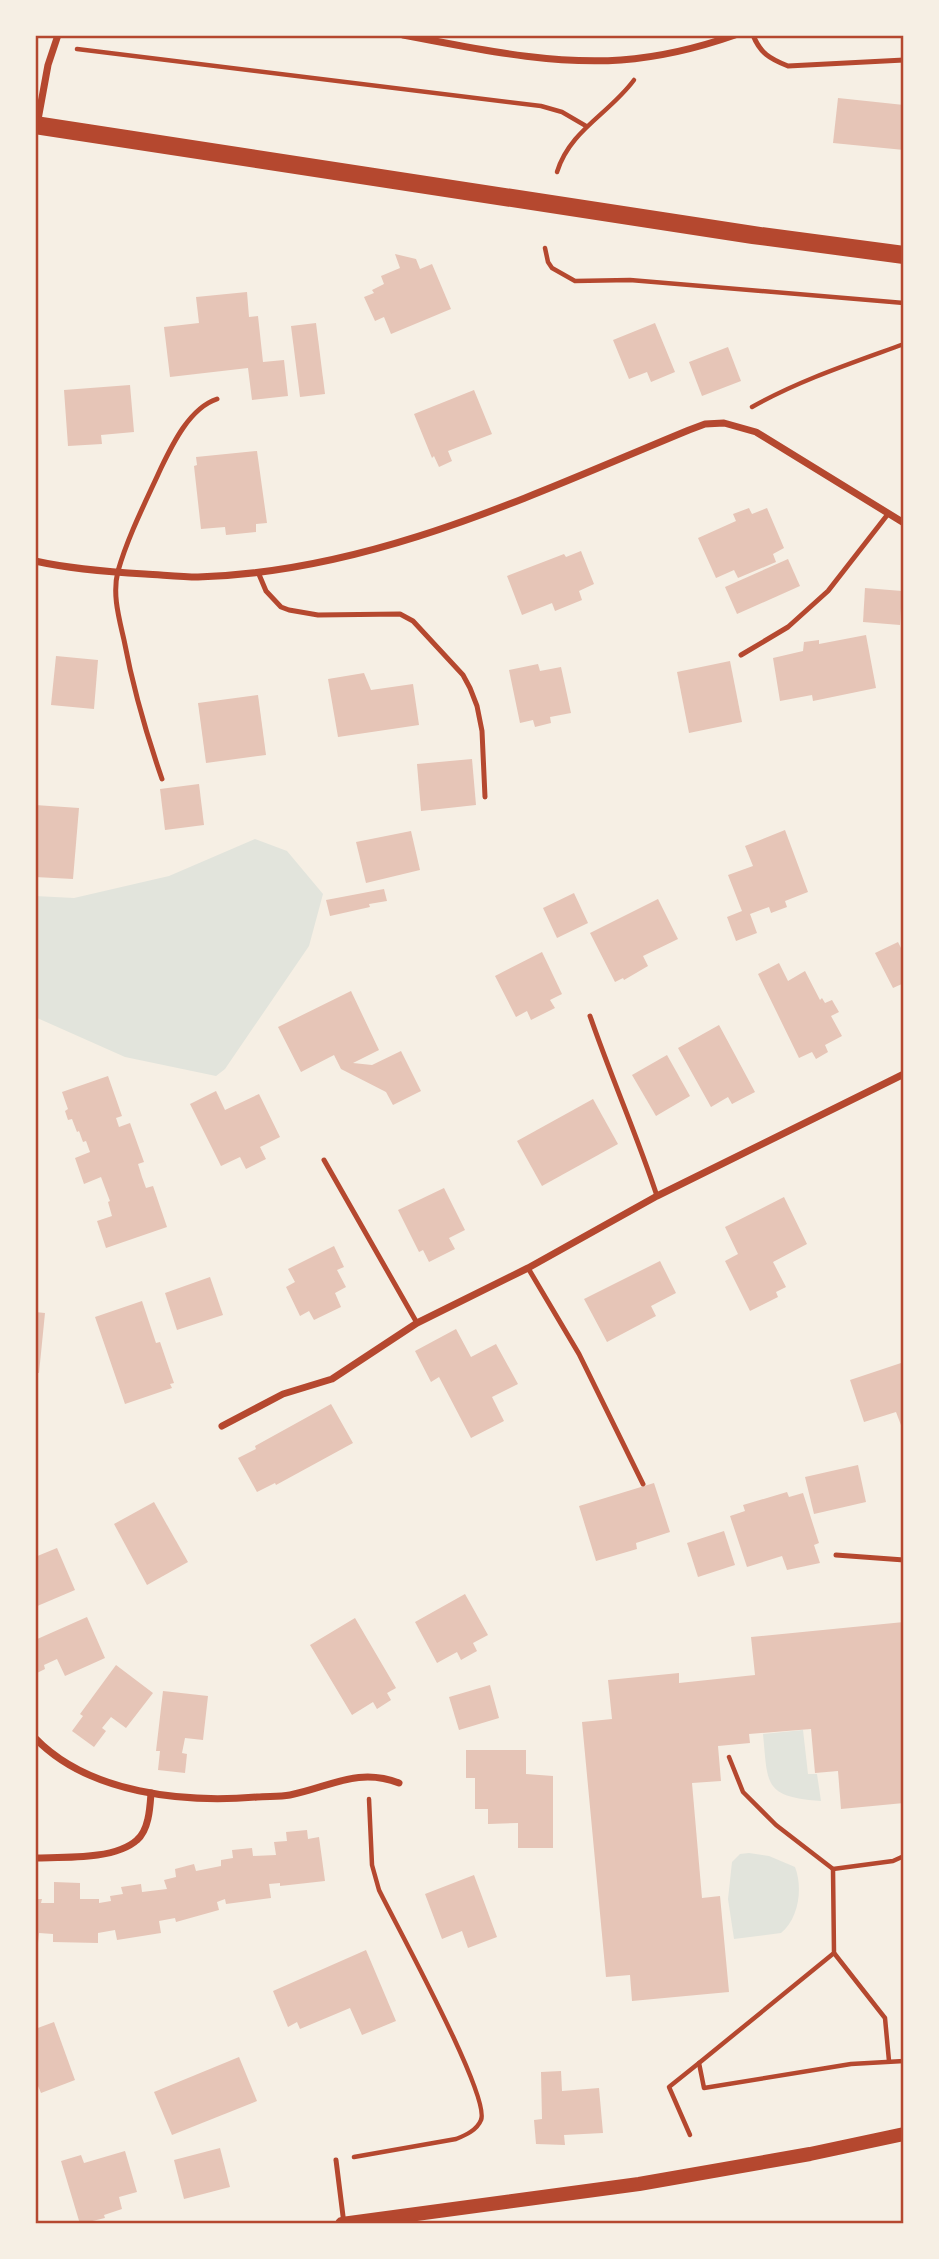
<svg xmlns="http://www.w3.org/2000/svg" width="939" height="2259" viewBox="0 0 939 2259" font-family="'Playfair Display',serif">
  <rect width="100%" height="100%" fill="#f6efe4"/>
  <!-- green -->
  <g fill="#e2e4dc">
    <path d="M255 839 287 851 323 894 309 946 225 1069 216 1076 125 1057 35 1017V896L74 898 169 876Z"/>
    <path d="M803 1730 808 1774H817L821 1801C763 1797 768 1784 763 1734Z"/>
    <path d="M749 1853 769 1856 795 1867C803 1888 799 1918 781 1933L734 1939 728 1899 732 1862 740 1854Z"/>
  </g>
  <!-- building -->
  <g fill="#e6c5b7">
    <path d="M838 98 904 105V150L833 143Z"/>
    <path d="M395 254 416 259 420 269 432 264 451 309 391 334 384 317 375 321 364 297 374 293 372 290 384 284 381 276 400 268Z"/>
    <path d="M247 292 249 317 258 316 263 362 284 360 288 396 252 400 248 368 170 377 164 327 199 323 196 297Z"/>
    <path d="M316 323 325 394 300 397 291 326Z"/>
    <path d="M655 323 675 372 651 382 647 372 629 379 613 340Z"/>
    <path d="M728 347 741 381 702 396 689 362Z"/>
    <path d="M130 385 134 432 101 435 102 444 68 446 64 390Z"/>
    <path d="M474 390 492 434 448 451 452 461 439 467 434 456 432 458 414 414Z"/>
    <path d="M257 451 267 523 256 524V532L226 535 225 527 201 529 194 466 197 465 196 457Z"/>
    <path d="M749 508 752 514 767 508 784 548 773 554 776 562 738 578 734 570 716 578 698 538 736 521 733 514Z"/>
    <path d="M581 551 594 584 579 591 582 600 555 611 552 603 522 615 507 576 564 554 566 557Z"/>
    <path d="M788 559 800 586 737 614 725 587Z"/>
    <path d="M865 588 902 591 900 625 863 622Z"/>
    <path d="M866 635 876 688 813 701 812 695 780 701 773 658 803 651 804 642 819 640V644Z"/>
    <path d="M56 656 98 660 94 709 51 705Z"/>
    <path d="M730 661 742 722 689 733 677 672Z"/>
    <path d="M538 664 540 671 561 667 571 713 550 717 551 723 535 727 533 720 520 723 509 670Z"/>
    <path d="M364 673 371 690 413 684 419 725 338 737 328 679Z"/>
    <path d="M258 695 266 755 206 763 198 703Z"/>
    <path d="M472 759 476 805 421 811 417 764Z"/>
    <path d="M199 784 204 825 165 830 160 789Z"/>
    <path d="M35 805 79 808 73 879 35 877Z"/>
    <path d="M785 830 808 892 785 901 787 907 771 913 769 907 750 914 757 933 736 941 727 917 742 911 728 875 753 866 745 846Z"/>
    <path d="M411 831 420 870 366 883 356 842Z"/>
    <path d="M384 889 387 901 369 904 370 907 330 916 326 900Z"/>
    <path d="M574 893 588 923 557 938 543 908Z"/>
    <path d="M658 899 678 939 643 956 648 966 624 980 623 978 615 982 590 933Z"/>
    <path d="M898 942 904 954V983L893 988 875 953Z"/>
    <path d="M542 952 562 994 550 1000 555 1008 531 1020 527 1011 516 1017 495 976Z"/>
    <path d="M779 963 788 981 805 971 820 1000 822 998 825 1003 832 1000 839 1012 831 1016 842 1036 825 1045 828 1052 816 1059 812 1052 799 1058 758 974Z"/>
    <path d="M351 991 379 1050 353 1063 372 1065 401 1051 421 1091 393 1105 386 1092 341 1069 334 1055 301 1072 278 1027Z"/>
    <path d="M719 1025 755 1092 732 1104 728 1097 711 1107 678 1048Z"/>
    <path d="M667 1055 690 1096 656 1116 632 1075Z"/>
    <path d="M108 1076 122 1116 116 1118 119 1127 130 1123 144 1162 138 1164 142 1177 146 1188 153 1186 167 1227 106 1248 97 1221 112 1216 108 1202 110 1201 101 1177 84 1184 75 1158 90 1152 86 1141 83 1142 79 1131 77 1132 72 1119 68 1120 65 1111 68 1109 62 1092Z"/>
    <path d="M216 1091 225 1110 259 1094 280 1137 260 1147 266 1159 246 1169 240 1157 221 1166 190 1104Z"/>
    <path d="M593 1099 618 1144 542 1186 517 1141Z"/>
    <path d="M444 1188 465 1230 449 1238 455 1249 429 1262 423 1250 419 1252 398 1210Z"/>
    <path d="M784 1197 807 1244 773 1262 786 1287 776 1292 778 1297 750 1311 725 1261 738 1254 725 1227Z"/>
    <path d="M334 1246 344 1267 337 1270 346 1287 335 1293 341 1307 314 1320 309 1311 300 1316 286 1287 295 1282 288 1269Z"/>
    <path d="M660 1261 676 1293 651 1306 656 1316 607 1342 584 1299Z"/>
    <path d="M210 1277 223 1315 177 1330 165 1293Z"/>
    <path d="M142 1301 156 1343 160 1342 174 1383 170 1384 172 1388 125 1404 95 1317Z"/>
    <path d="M35 1312 45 1313 39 1373H35Z"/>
    <path d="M456 1329 471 1357 496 1344 518 1384 492 1397 504 1421 471 1438 439 1377 431 1382 415 1351Z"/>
    <path d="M904 1362V1433L896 1412 864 1422 850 1380Z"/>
    <path d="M331 1404 353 1443 276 1485 275 1483 257 1492 238 1458 256 1449 255 1446Z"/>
    <path d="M858 1465 866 1502 814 1514 805 1477Z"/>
    <path d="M654 1483 670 1532 636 1543 637 1549 596 1561 579 1506Z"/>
    <path d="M787 1492 789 1497 803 1493 819 1543 814 1545 820 1563 787 1570 782 1556 747 1567 730 1516 745 1511 743 1505Z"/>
    <path d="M154 1502 188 1562 147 1585 114 1524Z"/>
    <path d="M724 1531 735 1565 698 1577 687 1543Z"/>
    <path d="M57 1548 75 1590 35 1607V1557Z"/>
    <path d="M465 1594 488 1635 473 1643 477 1651 461 1660 457 1652 437 1663 415 1622Z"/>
    <path d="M87 1617 105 1658 65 1676 57 1659 44 1665 45 1669 35 1674V1640Z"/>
    <path d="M355 1618 396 1688 387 1693 391 1700 377 1709 373 1702 352 1715 310 1645Z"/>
    <path d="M904 1622V1803L841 1809 838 1771 815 1773 811 1729 749 1734 750 1743 718 1746 721 1781 692 1783 702 1898 720 1896 729 1992 632 2001 630 1975 606 1977 582 1722 612 1719 608 1680 679 1673V1683L755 1675 751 1637Z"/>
    <path d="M116 1665 153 1693 126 1728 111 1717 102 1728 106 1731 94 1747 72 1731 83 1716 80 1714Z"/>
    <path d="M490 1685 499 1718 459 1730 449 1697Z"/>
    <path d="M163 1691 208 1696 203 1740 185 1738 182 1753 187 1754 185 1773 158 1770 160 1751H156Z"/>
    <path d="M466 1750H526V1774L553 1776V1848H518V1823L488 1824V1809H475V1778H466Z"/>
    <path d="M307 1830 308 1839 319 1837 325 1881 280 1886V1883L269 1884 271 1898 226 1904 225 1899 217 1902 219 1910 176 1922 175 1918 159 1921 161 1933 117 1940 115 1930 98 1933V1943L53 1942V1934L39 1933 38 1943H35V1899H42L41 1903H54V1882L80 1883V1899H99V1903L111 1901 110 1896 123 1894 121 1887 141 1884 142 1892 167 1889 164 1880 176 1877 175 1869 194 1864 196 1871 221 1866V1860L233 1858 232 1850 252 1848 253 1856 276 1855 274 1842 287 1841 286 1832Z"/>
    <path d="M474 1875 497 1937 468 1948 462 1931 442 1939 425 1894Z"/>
    <path d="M366 1950 396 2021 362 2035 350 2008 300 2029 297 2022 288 2027 273 1991Z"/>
    <path d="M54 2022 75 2080 41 2093 35 2079V2029Z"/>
    <path d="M239 2057 257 2101 172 2135 154 2092Z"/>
    <path d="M561 2071 562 2091 599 2088 603 2133 564 2135 565 2145 536 2144 534 2120 542 2119 541 2072Z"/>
    <path d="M220 2148 230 2187 184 2199 174 2160Z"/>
    <path d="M125 2151 137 2192 119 2197 122 2209 104 2215 105 2218 80 2224 61 2161 81 2155 84 2163Z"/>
  </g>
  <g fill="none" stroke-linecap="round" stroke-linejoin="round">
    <!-- path -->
    <g stroke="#b5482f" stroke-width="4.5">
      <path d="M77 49 541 106 562 112 586 126"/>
      <path d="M557 172C570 130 609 114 634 80"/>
      <path d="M545 248 548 262 552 268 575 281 630 280 904 303"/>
      <path d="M752 407C800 380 852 363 904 344"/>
      <path d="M729 1757 743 1792 776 1825 833 1869 893 1861 904 1856"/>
      <path d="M833 1869 834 1953 699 2063 704 2088 851 2064 904 2061"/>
      <path d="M834 1953 885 2018 889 2061"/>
      <path d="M690 2135 669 2087 699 2063"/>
      <path d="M354 2157 456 2139C466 2135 477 2130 481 2120 491 2097 394 1921 379 1890L372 1865 369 1799"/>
    </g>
    <!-- service -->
    <g stroke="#b5482f" stroke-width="5">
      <path d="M753 35C760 53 770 59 788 66L904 60"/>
      <path d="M258 572 266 591 281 607 289 610 318 615 400 614 413 621 463 675 470 688 477 706 482 731 485 797"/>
      <path d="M741 655 788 627 828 591 888 514"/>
      <path d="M162 779C146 733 133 688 124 640 119 618 112 594 118 571 128 536 146 501 161 468 173 443 190 408 217 399"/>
      <path d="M590 1016C611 1077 637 1135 657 1196"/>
      <path d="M324 1160 417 1323"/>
      <path d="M528 1268 579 1354 643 1484"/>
      <path d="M836 1555 904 1560"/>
      <path d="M336 2160 344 2224"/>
    </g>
    <!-- minor -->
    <g stroke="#b5482f" stroke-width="7">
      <path d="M403 35C474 48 548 65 621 60 661 57 698 48 735 35"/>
      <path d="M37 125 48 65 58 35"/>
      <path d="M35 561C71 569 109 572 145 574 163 575 181 577 198 577 372 572 531 495 689 430L705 424 724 423 756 432 904 523"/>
      <path d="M222 1426 283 1394 332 1379 417 1323 528 1268 657 1196 904 1074"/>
      <path d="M35 1738C89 1794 184 1803 257 1797 268 1796 279 1797 290 1795 330 1787 358 1767 399 1783"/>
      <path d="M35 1858C64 1857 115 1860 137 1840 149 1830 150 1807 151 1793"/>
    </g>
    <!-- secondary -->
    <path stroke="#b5482f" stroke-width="14" d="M342 2224 639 2184 810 2154 904 2134"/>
    <!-- primary -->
    <path stroke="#b5482f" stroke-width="18" d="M35 125 753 235 904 255"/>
  </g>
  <!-- border -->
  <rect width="939" height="2259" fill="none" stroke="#f6efe4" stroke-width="74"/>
  <rect x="37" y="37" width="865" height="2185" fill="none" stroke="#b5482f" stroke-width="2.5"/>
</svg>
